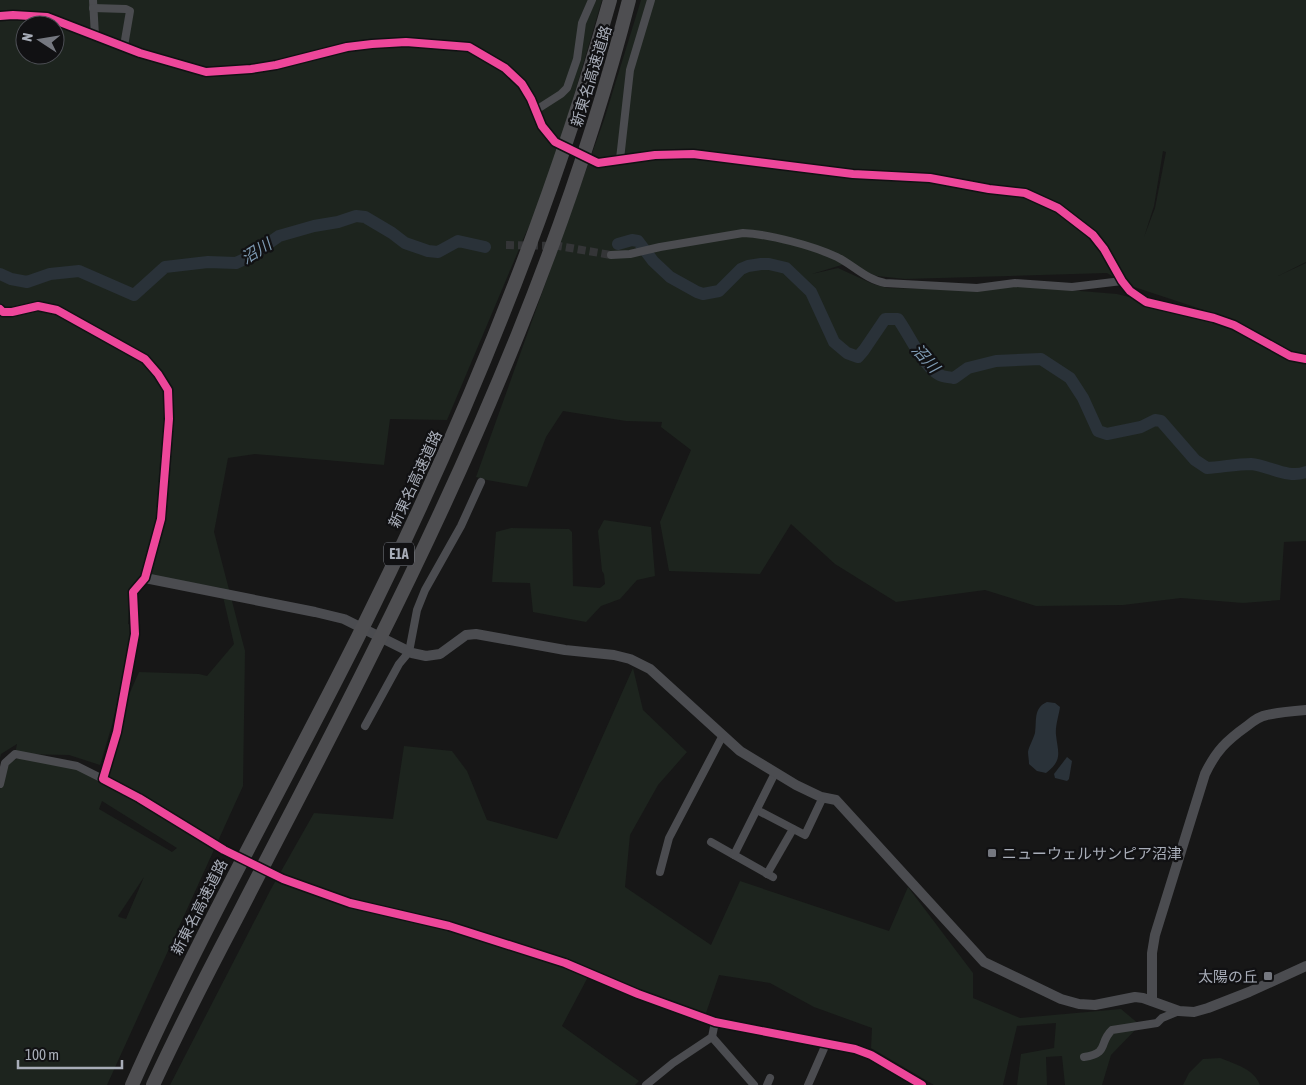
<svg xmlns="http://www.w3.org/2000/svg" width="1306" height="1085" viewBox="0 0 1306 1085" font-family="'Asap Condensed','Noto Sans JP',sans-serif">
  <rect width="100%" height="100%" fill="#171717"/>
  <!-- green -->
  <g fill="#1d241e" fill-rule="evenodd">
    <path d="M0 0H602L546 191 525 235 447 420 390 419 384 465 255 454 228 458 214 532 245 651 243 786 107 1085H0V777L5 763 26 756 77 766 108 784V770L121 728 128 697 139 672 199 674 207 676 234 644 221 588 149 575 158 519 143 581 131 592 128 624 134 626 112 725 100 765 69 755 15 754 17 744 1 754 0 758ZM25 25H55V55H25ZM102 801 177 848 172 852 99 809ZM144 877 126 919 119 917 118 916Z"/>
    <path d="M641 0H1306V262L1278 276 1306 263V541L1284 542 1280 600 1243 603 1181 598 1123 605 1036 606 985 590 896 602 835 564 791 524 760 574 669 571 660 522 691 450 661 427 662 422 626 421 563 411 546 437 527 487 487 480 476 477 604 120ZM1163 151 1166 152 1155 208 1144 237 1154 206ZM845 264 877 276 905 279 1107 273 1125 284 1216 314 1214 318 1117 294 1021 286 979 290 888 288 873 284 838 268 812 274Z"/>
    <path d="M604 520 651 527 655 576 637 580 620 599 601 606 586 622 533 612 530 583 492 582 496 532 511 528 569 529 572 532 573 586 600 588 605 584 604 574 602 571 598 531Z"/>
    <path d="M633 668 643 710 687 752 658 785 630 835 625 887 711 945 740 881 889 931 908 887 973 973V998L1020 1018 1121 1009 1140 1025 1111 1055 1102 1085H1065L1062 1056 1046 1057 1047 1085H1017L1021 1054 1054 1048 1056 1023 1017 1026 1003 1085H934L871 1048 872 1028 814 1007 770 983 719 975 706 1013H698L590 973 562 1026 639 1081 635 1085H170L271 889 314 813 393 819 404 746 452 751 467 771 487 820 557 839Z"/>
    <path d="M1220 1058C1235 1064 1254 1069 1260 1085H1183L1189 1073 1203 1059Z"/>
  </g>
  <!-- water -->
  <g fill="#2a3239">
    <path d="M1047 702 1055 703 1060 707C1059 715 1055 726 1056 735 1058 753 1063 760 1046 773L1037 771 1029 764C1029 760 1028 755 1028 752 1029 746 1033 740 1035 733 1037 721 1033 708 1047 702Z"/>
    <path d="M1067 757 1072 761 1069 779 1067 781 1055 778 1054 774Z"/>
  </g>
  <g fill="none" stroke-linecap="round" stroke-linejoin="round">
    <!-- river -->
    <g stroke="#2a3239" stroke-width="12">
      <path d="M618 244 632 240 638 241 653 261 670 277 697 292 703 294 719 291 741 269 748 266 761 264H769L786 268 811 292 834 342 847 353 858 357 864 350 885 319H898C910 336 921 363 938 374 942 377 949 377 954 378L968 368 996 361 1041 359 1070 378 1083 398 1098 431 1107 434 1141 427 1155 420 1161 421 1195 460 1207 468C1222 467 1237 464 1251 464 1270 466 1288 479 1306 472"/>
      <path d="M0 274 11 279 27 282 50 274 79 271 134 295 165 267 208 262 236 263 249 257 279 236 314 226 338 222 356 216 365 217 392 233 405 243 428 251 438 252 458 241 485 247"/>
    </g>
    <!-- minor-tunnel -->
    <g stroke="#343537" stroke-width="8" stroke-dasharray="8 4" stroke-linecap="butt">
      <path d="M563 146 598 163"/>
      <path d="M506 245 559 246 611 255"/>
    </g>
    <!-- minor -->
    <g stroke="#4b4c50" stroke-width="8">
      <path d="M93 0 95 36"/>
      <path d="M93 8 126 9 130 11 124 46"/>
      <path d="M0 16 13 15 47 17 140 53 206 72 251 69 276 65 347 47 372 44 406 42 469 47 505 68 522 84 531 99 542 126 555 142"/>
      <path d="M536 110 561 94 567 88 577 59 582 23 592 0"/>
      <path d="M620 159 630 70 651 0"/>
      <path d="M598 163 655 155 693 154 853 174 930 178 989 189 1025 193 1058 208 1093 235 1104 249 1122 281 1130 291 1146 302 1214 318 1234 325 1290 356 1306 359"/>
      <path d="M611 255 630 254 660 247 743 233C769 234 814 246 837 257 853 265 867 280 885 283L977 288 1015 283 1072 287 1122 281"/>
      <path d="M145 578 133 592 135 634 117 732 103 779 139 798 224 850 283 879 350 903 449 926 565 963 638 994 715 1022 855 1049 871 1055 922 1085"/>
      <path d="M365 726 399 664 409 652 417 610 425 590 461 526 481 482"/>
      <path d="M0 784 5 763 15 754 77 766 103 779"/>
      <path d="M757 810 805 835 823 797"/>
      <path d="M711 842 773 877"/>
      <path d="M734 855 775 773"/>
      <path d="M660 872 669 838 723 735"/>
      <path d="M767 874 793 829"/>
      <path d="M712 1037 754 1085"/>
      <path d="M1084 1057C1110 1053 1098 1043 1112 1030L1157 1023 1162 1018 1179 1011"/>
      <path d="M646 1085 673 1063 712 1037 715 1022"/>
      <path d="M767 1085 770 1078"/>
      <path d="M808 1085 826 1044"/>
    </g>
    <!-- tertiary -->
    <g stroke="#4b4c50" stroke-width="10">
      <path d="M0 309 3 312H12L38 306 57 310 145 359 158 374 168 390 169 419 161 519 145 578 315 612 344 619 412 653 426 656 440 654 466 635 476 634 565 650 614 655 630 659 650 669 740 751 796 785 821 797 836 800 984 962 1061 999 1079 1004 1095 1005 1135 997 1143 998 1179 1011 1194 1012 1208 1008 1249 992 1306 966"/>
      <path d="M1152 1001V953L1155 935 1205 774C1216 751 1226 741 1247 726 1253 721 1260 716 1267 715 1280 712 1293 711 1306 710"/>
    </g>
    <!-- motorway -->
    <g stroke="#4e4e51" stroke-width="14">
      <path d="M132 1085C200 932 283 787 358 637 460 432 548 221 610 0"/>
      <path d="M153 1085C179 1029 207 974 236 919 281 831 328 743 372 654 477 445 571 227 629 0"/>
    </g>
    <!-- cycleway casing -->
    <g stroke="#111113" stroke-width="11">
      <g id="cycleway">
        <path d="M0 16 13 15 47 17 140 53 206 72 251 69 276 65 347 47 372 44 406 42 469 47 505 68 522 84 531 99 542 126 555 142 598 163 655 155 693 154 853 174 930 178 989 189 1025 193 1058 208 1093 235 1104 249 1122 281 1130 291 1146 302 1214 318 1234 325 1290 356 1306 359"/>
        <path d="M0 309 3 312H12L38 306 57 310 145 359 158 374 168 390 169 419 161 519 145 578 133 592 135 634 117 732 103 779 139 798 224 850 283 879 350 903 449 926 565 963 638 994 715 1022 855 1049 871 1055 922 1085"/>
      </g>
    </g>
    <!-- cycleway -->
    <use href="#cycleway" stroke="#ed469a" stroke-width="8"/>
  </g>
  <!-- markers -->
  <g fill="#757880" stroke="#111113" stroke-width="2">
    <rect x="987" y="848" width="10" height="10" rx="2.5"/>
    <rect x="1263" y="971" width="10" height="10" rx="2.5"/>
  </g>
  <g text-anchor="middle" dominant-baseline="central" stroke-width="4.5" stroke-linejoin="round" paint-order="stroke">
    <!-- shield labels -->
    <rect fill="#111113" stroke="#7b7e86" stroke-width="1" x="384" y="542.5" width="30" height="23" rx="4"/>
    <g font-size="14" font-weight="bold" fill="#a8adb8">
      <text x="399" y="554">E1A</text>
    </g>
    <!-- street labels -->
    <g font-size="15" fill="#a8adb8" stroke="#111113">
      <text transform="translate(591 76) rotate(-73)">新東名高速道路</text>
      <text transform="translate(415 479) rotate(-65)">新東名高速道路</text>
      <text transform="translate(199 907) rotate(-63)">新東名高速道路</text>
    </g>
    <!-- poi labels -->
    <g font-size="15" fill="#a8adb8" stroke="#111113" text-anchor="start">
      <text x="1002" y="853">ニューウェルサンピア沼津</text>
      <text x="1258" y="976" text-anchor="end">太陽の丘</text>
    </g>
    <!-- water labels -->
    <g font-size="16" font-style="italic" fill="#7f9bb3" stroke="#111113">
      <text transform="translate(256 251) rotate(-32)">沼川</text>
      <text transform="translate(926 358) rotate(48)">沼川</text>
    </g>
  </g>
  <!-- north arrow -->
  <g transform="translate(40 40) rotate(282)"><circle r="24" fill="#111113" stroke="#4d4f55"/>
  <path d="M0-4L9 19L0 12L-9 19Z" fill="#757880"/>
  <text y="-8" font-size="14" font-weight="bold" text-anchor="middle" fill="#a8adb8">N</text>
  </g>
  <!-- scale -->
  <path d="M18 1060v8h104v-8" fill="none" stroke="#a8adb8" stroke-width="2.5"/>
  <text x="25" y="1060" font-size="15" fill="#a8adb8" stroke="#111113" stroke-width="4" paint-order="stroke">100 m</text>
</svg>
